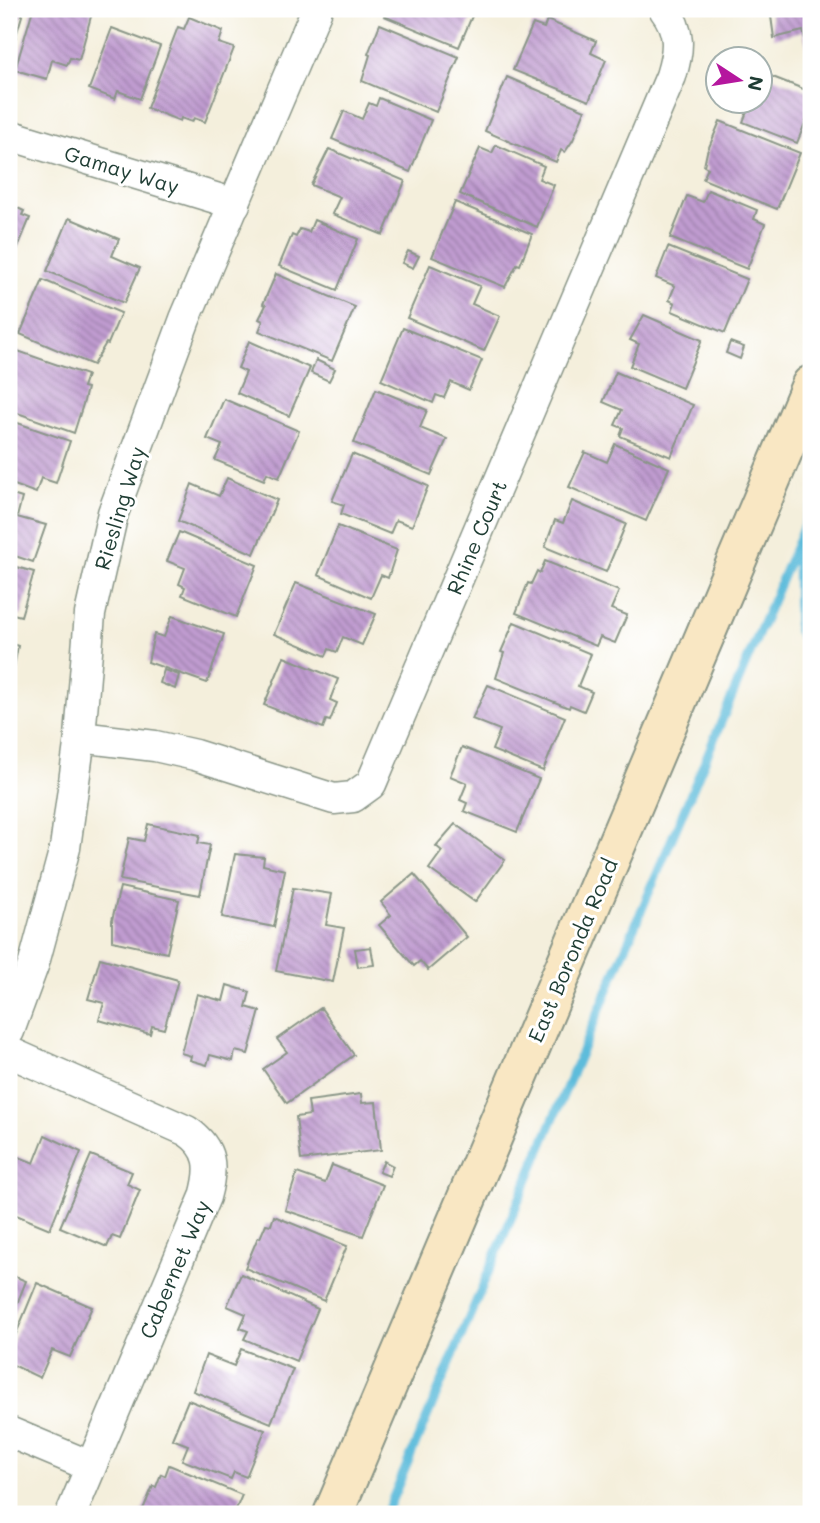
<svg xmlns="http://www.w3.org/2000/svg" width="820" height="1523" viewBox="0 0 820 1523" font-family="Mali,sans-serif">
  <defs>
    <pattern id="building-back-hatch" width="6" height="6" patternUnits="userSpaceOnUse" patternTransform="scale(1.75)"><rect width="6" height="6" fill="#c09bd0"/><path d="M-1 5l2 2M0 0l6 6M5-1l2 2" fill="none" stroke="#9b80aa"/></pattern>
  </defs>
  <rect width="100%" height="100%" fill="#fff"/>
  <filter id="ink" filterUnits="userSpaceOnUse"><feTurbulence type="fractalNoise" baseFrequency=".0143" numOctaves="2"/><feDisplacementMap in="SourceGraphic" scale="14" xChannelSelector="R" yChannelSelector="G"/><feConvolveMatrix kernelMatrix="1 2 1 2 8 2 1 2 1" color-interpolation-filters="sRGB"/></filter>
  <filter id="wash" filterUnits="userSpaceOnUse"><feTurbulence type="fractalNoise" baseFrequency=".00686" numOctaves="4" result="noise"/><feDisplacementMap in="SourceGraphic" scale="28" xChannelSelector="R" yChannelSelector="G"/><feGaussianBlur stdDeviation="1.57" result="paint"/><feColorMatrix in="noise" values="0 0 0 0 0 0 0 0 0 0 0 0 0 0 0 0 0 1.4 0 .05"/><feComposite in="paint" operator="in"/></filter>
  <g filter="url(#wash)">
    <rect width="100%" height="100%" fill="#f4efdc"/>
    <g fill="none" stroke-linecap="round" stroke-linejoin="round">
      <!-- stream -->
      <g stroke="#5dbcdb" stroke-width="9">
        <path d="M811 509 797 543 798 630 811 653"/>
        <path d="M386 1514 797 543"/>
      </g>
    </g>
    <g id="blocks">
      <!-- building -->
      <g fill="url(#building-back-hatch)">
        <path d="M9 9H24L9 59Z"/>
        <path d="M33 9H93L79 60 70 58 67 65 52 60 47 79 15 70Z"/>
        <path d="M387 9H475L459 47 384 16Z"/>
        <path d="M770 9H811V50L808 51 803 31 774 38Z"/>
        <path d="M189 17 223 31 219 43 234 48 205 122 194 118 192 122 181 118 180 121 147 108 178 27 184 29Z"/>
        <path d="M547 20 596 41 591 53 606 60 589 101 513 70 533 24 544 28Z"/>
        <path d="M380 24 459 57 436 112 362 81 370 55 368 54Z"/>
        <path d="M112 28 160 46 140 99 118 91 115 99 89 89Z"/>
        <path d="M760 72 811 92V108L797 143 743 122 751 102H760Z"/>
        <path d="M507 77 585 110 573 140 565 152 561 150 556 162 485 131Z"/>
        <path d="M379 98 431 120 410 172 332 139 344 111 362 119 369 103 376 106Z"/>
        <path d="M720 121 800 153 777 209 703 179 708 168 704 166 707 152Z"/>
        <path d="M496 145 544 166 539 179 554 185 537 227 460 194 480 148 492 153Z"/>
        <path d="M329 149 405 181 383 235 332 214 340 197 311 185Z"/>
        <path d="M708 190 757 210 754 219 765 224 747 269 670 238 687 196 703 202Z"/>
        <path d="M455 202 532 234 520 265 517 264 505 287 432 257Z"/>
        <path d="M9 204 24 211 22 215 30 218 9 269Z"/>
        <path d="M69 218 119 239 112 256 140 268 124 303 47 271Z"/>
        <path d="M314 220 358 239 337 290 279 266 292 235 296 237 300 229 309 232Z"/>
        <path d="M668 247 747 279 725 333 672 311 675 303 669 300 675 286 656 278Z"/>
        <path d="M408 251 419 256 413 268 402 263Z"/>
        <path d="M430 265 480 286 472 304 500 316 484 351 407 318Z"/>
        <path d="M276 274 355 307 332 361 259 331 263 321 259 319 266 305 263 304Z"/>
        <path d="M43 280 121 313 108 344 106 343 93 365 20 334Z"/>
        <path d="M644 315 702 340 682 388 630 366 639 344 630 340Z"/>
        <path d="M403 328 482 360 469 390 451 382 444 398 436 395 433 403 381 380Z"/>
        <path d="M249 341 310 368 289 416 237 393 246 372 238 368Z"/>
        <path d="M730 342 744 347 740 359 726 353Z"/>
        <path d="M12 349 87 375 83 387 87 388 84 401 74 433 9 410V359Z"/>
        <path d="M316 360 335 369 329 381 311 373Z"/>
        <path d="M616 372 693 405 671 457 620 436 623 428 615 425 622 410 603 402Z"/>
        <path d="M376 389 427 410 420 428 447 439 431 475 354 443Z"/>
        <path d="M224 399 299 431 279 478 267 473 264 480 215 460 222 445 207 439Z"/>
        <path d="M9 420 70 441 56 483 41 478 36 493 9 483Z"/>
        <path d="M615 444 669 468 646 521 569 487 585 452 607 462Z"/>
        <path d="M352 454 428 486 412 526 396 520 390 534 341 514 344 505 332 501Z"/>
        <path d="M227 478 277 500 254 554 178 521 192 484 219 496Z"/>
        <path d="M9 494 22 498 17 517 46 525 33 562 9 554Z"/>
        <path d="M572 501 626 524 606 572 545 547 555 520 563 523Z"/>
        <path d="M338 526 397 550 388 578 381 575 371 598 318 575Z"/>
        <path d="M179 532 257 565 236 617 182 595 185 587 179 584 185 568 167 561Z"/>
        <path d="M545 561 619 591 611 609 627 615 615 643 600 637 596 646 516 613 528 583 531 584 537 571 540 573Z"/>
        <path d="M9 565 34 572 21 616 9 613Z"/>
        <path d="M296 583 376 614 362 645 343 637 337 652 329 649 326 656 274 634Z"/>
        <path d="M172 616 224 634 207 683 148 662 154 634 164 637Z"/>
        <path d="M514 622 591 654 578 686 592 692 584 711 570 705 569 708 496 678 504 653 501 652Z"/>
        <path d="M9 643 18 646 13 673 9 672Z"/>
        <path d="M284 657 338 679 330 700 337 703 330 721 326 720 323 728 264 705Z"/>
        <path d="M164 670 179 675 175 689 160 683Z"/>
        <path d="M488 685 565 717 543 771 492 750 500 730 472 719Z"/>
        <path d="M462 747 539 779 517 832 464 811 467 803 460 800 467 783 450 776Z"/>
        <path d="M148 824 200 835 198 843 210 845 200 895 120 880 129 838 144 841Z"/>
        <path d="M455 824 505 860 475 902 429 869 442 851 436 846Z"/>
        <path d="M235 854 264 857 263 865 285 870 274 927 222 917Z"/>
        <path d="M414 874 467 937 428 970 420 961 414 966 379 925 391 915 381 902Z"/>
        <path d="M120 887 179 900 167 953 112 941V920Z"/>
        <path d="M293 888 332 894 326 925 344 928 333 982 276 971Z"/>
        <path d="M371 947 374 965 358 967 355 949Z"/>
        <path d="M100 958 178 980 164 1029 152 1026 150 1034 99 1020 104 1003 88 999Z"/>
        <path d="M227 985 250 992 246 1007 260 1011 248 1054 235 1051 233 1061 210 1055 207 1065 190 1060 191 1056 181 1053 197 994 223 1001Z"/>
        <path d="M321 1008 354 1055 287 1103 263 1069 287 1052 277 1039Z"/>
        <path d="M361 1094 362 1103 376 1102 381 1150 301 1160 296 1117 310 1115 308 1101Z"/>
        <path d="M45 1135 81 1152 50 1229 9 1212V1176L17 1156 34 1163Z"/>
        <path d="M91 1155 132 1172 127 1184 140 1190 120 1239 112 1236 107 1247 60 1227Z"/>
        <path d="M384 1161 393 1166 389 1176 379 1172Z"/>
        <path d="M332 1165 383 1185 363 1236 285 1210 297 1173 325 1183Z"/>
        <path d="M274 1216 347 1246 324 1301 245 1268 258 1237 260 1238 266 1224 271 1225Z"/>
        <path d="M9 1274 26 1281 9 1324Z"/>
        <path d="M241 1274 318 1309 296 1361 244 1339 248 1331 240 1328 246 1314 227 1306Z"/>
        <path d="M37 1283 92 1307 70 1357 52 1350 40 1378 9 1363V1351Z"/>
        <path d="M241 1349 293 1369 271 1423 193 1391 206 1355 234 1366Z"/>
        <path d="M188 1400 265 1430 246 1477 234 1472 231 1479 182 1460 188 1445 172 1439Z"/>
        <path d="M169 1465 242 1495 234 1514H141L153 1486 156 1487 161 1474 165 1476Z"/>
      </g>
    </g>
  </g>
  <g filter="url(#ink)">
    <use href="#blocks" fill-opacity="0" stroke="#8a9688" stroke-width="2"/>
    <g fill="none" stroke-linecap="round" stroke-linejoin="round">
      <!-- minor casing -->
      <g stroke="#8a9688" stroke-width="33">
        <g id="minor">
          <path d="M9 135 235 204"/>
          <path d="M80 737 155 746 195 755 334 799 353 797 371 784 671 76C679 50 681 31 664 9"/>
          <path d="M9 1031 34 963 65 848 80 737 90 614 113 513 185 319 317 9"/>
          <path d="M9 1052 187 1131C213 1149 213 1168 205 1197L71 1514"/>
          <path d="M9 1432 90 1466"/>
        </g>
      </g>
      <!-- secondary casing -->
      <g stroke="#8a9688" stroke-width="42">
        <path id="secondary" d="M333 1514 811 385"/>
      </g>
      <!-- minor -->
      <use href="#minor" stroke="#fff" stroke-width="30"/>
      <!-- secondary -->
      <use href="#secondary" stroke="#f9e7c3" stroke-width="38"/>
    </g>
  </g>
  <g text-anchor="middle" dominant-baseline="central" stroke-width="6" stroke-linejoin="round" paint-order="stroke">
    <!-- street labels -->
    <g font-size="21" fill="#1f3d34" stroke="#fff">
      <text transform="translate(122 169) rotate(17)">Gamay Way</text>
      <text transform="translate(119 508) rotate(-73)">Riesling Way</text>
      <text transform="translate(476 537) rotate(-67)">Rhine Court</text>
      <text transform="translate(572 950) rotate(-67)">East Boronda Road</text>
      <text transform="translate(174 1269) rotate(-67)">Cabernet Way</text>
    </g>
  </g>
  <!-- margin -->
  <rect width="820" height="1523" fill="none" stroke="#fff" stroke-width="35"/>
  <!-- north arrow -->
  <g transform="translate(739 80) rotate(102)"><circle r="33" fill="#ffffff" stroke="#a5b1ae" stroke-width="2"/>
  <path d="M0-5L12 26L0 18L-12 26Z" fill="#b5179e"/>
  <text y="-10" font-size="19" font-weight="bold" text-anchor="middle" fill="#1f3d34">N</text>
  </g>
</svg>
